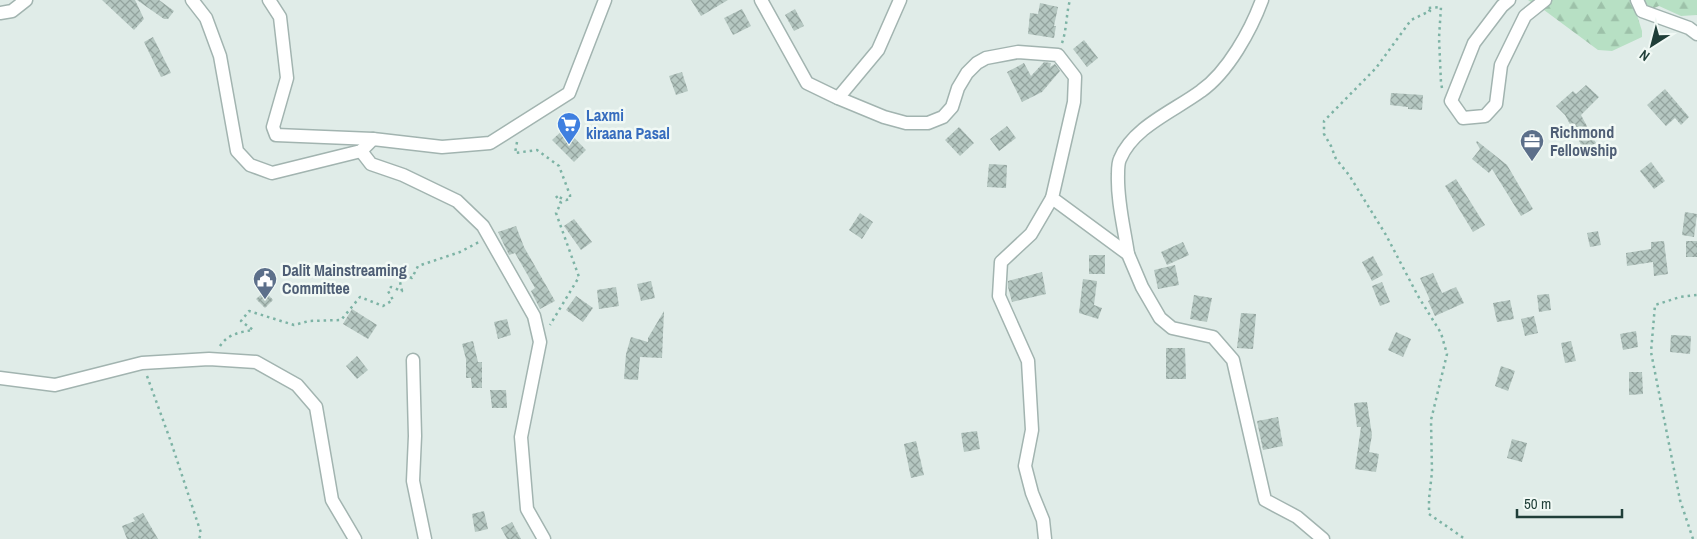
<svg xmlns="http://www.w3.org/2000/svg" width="1697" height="539" viewBox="0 0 1697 539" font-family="'Archivo Narrow',sans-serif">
  <defs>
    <pattern id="forest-firs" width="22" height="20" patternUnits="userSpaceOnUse" patternTransform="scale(1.25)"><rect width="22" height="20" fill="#b7e0c4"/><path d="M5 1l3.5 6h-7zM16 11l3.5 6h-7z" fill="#9dc1a9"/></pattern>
    <pattern id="building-cross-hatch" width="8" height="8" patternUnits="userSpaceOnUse" patternTransform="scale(1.25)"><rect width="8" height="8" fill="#b5c7c1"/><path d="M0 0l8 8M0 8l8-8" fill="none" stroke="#93a39e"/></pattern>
  </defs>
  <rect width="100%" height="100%" fill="#e0ece8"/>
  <!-- forest -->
  <path fill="url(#forest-firs)" d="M1528 0H1697V15L1681 16 1659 6 1637 15 1642 31V37L1612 51 1598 50 1544 10Z"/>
  <!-- building -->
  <g fill="url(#building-cross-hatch)">
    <path d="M102 0H135L144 19 134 30Z"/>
    <path d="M137 0H159L174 11 168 19H164Z"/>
    <path d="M691 0H728L701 16Z"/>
    <path d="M1040 3 1058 7 1054 26H1056L1054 38 1028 34 1030 13 1038 14Z"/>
    <path d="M742 9 751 26 733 35 724 18Z"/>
    <path d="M795 9 804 26 794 31 785 15Z"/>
    <path d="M153 37 171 73 161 77 144 42Z"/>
    <path d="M1084 40 1098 58 1087 67 1073 49Z"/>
    <path d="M1044 62 1051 63 1050 67 1055 64 1060 71 1042 92 1022 102 1007 72 1024 63 1031 76Z"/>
    <path d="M682 72 688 91 676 95 669 76Z"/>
    <path d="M1586 85 1599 97 1581 115 1596 143 1584 150 1565 115 1556 106 1573 91 1576 94Z"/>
    <path d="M1665 89 1689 117 1681 125 1675 118 1666 126 1647 105Z"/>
    <path d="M1391 93 1423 95 1422 110 1408 109V107L1390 105Z"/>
    <path d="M1007 126 1016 138 999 151 990 139Z"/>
    <path d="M959 127 974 143 960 156 945 140Z"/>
    <path d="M565 128 586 150 574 162 552 140Z"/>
    <path d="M1477 141 1507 165 1533 209 1521 216 1492 169 1489 173 1472 159 1480 149 1476 142Z"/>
    <path d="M1651 162 1665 181 1654 189 1640 171Z"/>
    <path d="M989 164 1007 165 1006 188 987 187Z"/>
    <path d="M1456 179 1485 225 1473 232 1445 186Z"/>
    <path d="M1685 212 1697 214 1694 237 1682 235Z"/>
    <path d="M860 213 873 222 862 239 849 230Z"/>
    <path d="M574 219 592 242 581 250 564 226Z"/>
    <path d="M516 226 524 247 555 301 540 309 531 291 535 288 515 253 509 255 498 232Z"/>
    <path d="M1598 231 1601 245 1590 247 1587 233Z"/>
    <path d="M1664 241 1668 274 1654 276 1653 262 1627 266 1626 253 1651 249V242Z"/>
    <rect x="1686" y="241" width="11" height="16"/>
    <path d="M1183 242 1189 255 1167 265 1161 252Z"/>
    <rect x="1089" y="255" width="16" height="19"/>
    <path d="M1373 256 1383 275 1372 281 1362 262Z"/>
    <path d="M1175 265 1179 285 1158 289 1154 270Z"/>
    <path d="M1042 272 1046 294 1012 302 1008 287V281Z"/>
    <path d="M1433 273 1442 293 1456 287 1464 303 1435 316 1428 301 1430 300 1420 278Z"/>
    <path d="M1083 279 1097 281 1094 305 1102 308 1098 319 1079 313Z"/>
    <path d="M651 281 655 298 641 301 637 284Z"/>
    <path d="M1382 282 1390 302 1380 306 1372 286Z"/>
    <path d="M616 287 619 306 599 309 597 290Z"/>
    <path d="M265 291 273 300 265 308 256 299Z"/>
    <path d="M1549 294 1551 310 1539 312 1537 295Z"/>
    <path d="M1194 295 1212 298 1207 322 1190 319Z"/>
    <path d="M576 296 593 308 583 322 566 310Z"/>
    <path d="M1510 300 1514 319 1497 322 1493 303Z"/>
    <path d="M352 309 377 325 368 339 343 324Z"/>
    <path d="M664 311 662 358 640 357 638 380 624 379 626 354 631 337 648 342V338Z"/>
    <path d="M1241 313 1256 314 1253 349 1237 348Z"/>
    <path d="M1534 316 1538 333 1525 336 1521 319Z"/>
    <path d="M507 319 511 335 498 339 494 322Z"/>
    <path d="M1636 331 1638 347 1623 350 1620 334Z"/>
    <path d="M1396 332 1411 339 1403 357 1388 350Z"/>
    <path d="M1671 335 1691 336 1690 354 1670 352Z"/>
    <path d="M473 341 478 362H482V388H472L471 378H466V359L462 344Z"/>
    <path d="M1571 341 1576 361 1565 363 1561 343Z"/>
    <path d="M1166 348H1185L1186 379H1166Z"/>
    <path d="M357 356 368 370 357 379 346 366Z"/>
    <path d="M1501 366 1515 371 1508 391 1495 386Z"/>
    <path d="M1629 372H1642L1643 394 1629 395Z"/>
    <path d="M490 390H506L507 408H492Z"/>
    <path d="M1367 402 1372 435 1369 452 1379 454 1376 472 1355 469 1361 427H1357L1354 403Z"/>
    <path d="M1278 417 1283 446 1263 450 1257 421Z"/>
    <path d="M977 431 980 449 964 452 961 433Z"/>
    <path d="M1512 439 1527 443 1522 462 1507 458Z"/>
    <path d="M916 441 924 475 911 478 904 444Z"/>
    <path d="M484 511 488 529 475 532 472 514Z"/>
    <path d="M143 513 158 539H127L122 526 135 521 133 518Z"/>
    <path d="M512 522 521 539H507L501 528Z"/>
  </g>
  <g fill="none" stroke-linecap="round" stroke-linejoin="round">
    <!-- minor casing -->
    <g stroke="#a2b4b0" stroke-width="15">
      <g id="minor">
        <path d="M192 0 206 18 220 56 237 151 250 165 272 173 361 151 373 139 442 147 490 143 569 93 605 0"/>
        <path d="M269 0 280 17 287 78 273 127 276 135 373 139"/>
        <path d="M761 0 807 83 838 98 884 117 906 123H928L943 117 952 107 958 88 967 73 977 63 986 58 1018 52 1058 55 1075 77 1074 102 1052 198 1128 254 1142 287 1160 318 1172 328 1213 337 1233 360 1265 500 1297 517 1323 539"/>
        <path d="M1509 0 1502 6 1474 43 1451 101 1463 118 1485 116 1496 104 1501 65 1525 16 1545 0"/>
        <path d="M1637 0 1642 11 1689 28 1697 34"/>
        <path d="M0 13 12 11 26 0"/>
        <path d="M838 98 878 50 900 0"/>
        <path d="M361 151 371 164 403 175 457 201 483 226 534 316 540 342 521 437 527 509 544 539"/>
        <path d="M1128 254C1124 227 1117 201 1118 174 1118 169 1118 163 1120 159 1133 127 1174 111 1201 91 1228 72 1251 30 1262 0"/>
        <path d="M413 360 415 436 413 481 425 539"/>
        <path d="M0 378 55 385 142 363 209 359 256 362 297 385 316 407 332 500 355 539"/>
        <path d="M1045 539 1043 520 1032 493 1025 466 1032 430 1028 361 999 296 1001 262 1031 234 1052 198"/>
      </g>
    </g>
    <!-- path -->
    <g stroke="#7db3a5" stroke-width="2.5" stroke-dasharray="2.5 4" stroke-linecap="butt">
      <path d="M1062 43C1067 29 1066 14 1070 0"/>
      <path d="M1442 88 1441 83 1439 38 1441 7 1427 8 1430 11 1411 20 1376 68 1324 121V134L1331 146 1336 159 1349 175 1386 235 1418 296 1441 333 1447 354 1431 420 1432 472 1429 499V514L1465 539"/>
      <path d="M517 142 515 153 537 150 559 166 570 195V199L566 200 556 196 561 203 556 213 579 277 550 325"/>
      <path d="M220 346C228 334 240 332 253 330L241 321 249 311 294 325 309 321 341 320 360 297 383 306 393 300 388 291 391 287 402 291 400 282 402 274 412 278 418 266 460 252 479 242"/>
      <path d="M147 376 171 442 201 533 199 539"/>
      <path d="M1693 539 1680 500 1651 352 1655 305 1680 297 1697 295"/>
    </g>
    <!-- minor -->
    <use href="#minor" stroke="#fff" stroke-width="12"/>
  </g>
  <!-- icons -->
  <defs>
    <g id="supermarket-pin" transform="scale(1.25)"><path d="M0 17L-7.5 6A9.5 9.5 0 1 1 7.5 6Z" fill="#3f7fe0" stroke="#f1f9f5"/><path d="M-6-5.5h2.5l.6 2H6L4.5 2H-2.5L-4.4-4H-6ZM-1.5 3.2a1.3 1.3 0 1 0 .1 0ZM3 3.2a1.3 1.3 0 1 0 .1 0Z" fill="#fff"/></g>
    <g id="office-pin" transform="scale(1.25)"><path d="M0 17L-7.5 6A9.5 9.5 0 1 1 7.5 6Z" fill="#5c6f8a" stroke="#f1f9f5"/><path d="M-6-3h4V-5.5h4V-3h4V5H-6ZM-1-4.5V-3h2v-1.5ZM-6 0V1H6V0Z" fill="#fff"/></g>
    <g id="civic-pin" transform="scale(1.25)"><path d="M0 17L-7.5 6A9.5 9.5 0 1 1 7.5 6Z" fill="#5c6f8a" stroke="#f1f9f5"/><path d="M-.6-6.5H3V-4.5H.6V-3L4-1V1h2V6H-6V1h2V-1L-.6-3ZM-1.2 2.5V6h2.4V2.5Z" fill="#fff"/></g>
  </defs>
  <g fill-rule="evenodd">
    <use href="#supermarket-pin" x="569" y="124"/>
    <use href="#office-pin" x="1532" y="141"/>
    <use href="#civic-pin" x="265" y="279"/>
  </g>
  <g text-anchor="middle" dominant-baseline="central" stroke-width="5" stroke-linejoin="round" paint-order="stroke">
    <!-- shop labels -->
    <g font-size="16" font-weight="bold" fill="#366cbe" stroke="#f1f9f5" text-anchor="start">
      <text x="586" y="115">Laxmi<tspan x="586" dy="18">kiraana Pasal</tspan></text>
    </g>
    <!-- service labels -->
    <g font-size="16" font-weight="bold" fill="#4e5e75" stroke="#f1f9f5" text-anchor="start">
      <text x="1550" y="132">Richmond<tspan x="1550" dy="18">Fellowship</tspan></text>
      <text x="282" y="270">Dalit Mainstreaming<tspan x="282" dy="18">Committee</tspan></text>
    </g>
  </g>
  <!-- north arrow -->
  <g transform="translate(1652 45) rotate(216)" stroke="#f1f9f5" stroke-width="4" paint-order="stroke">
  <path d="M0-4L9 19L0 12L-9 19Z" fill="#1f3e38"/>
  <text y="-8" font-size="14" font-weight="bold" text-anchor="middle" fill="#1f3e38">N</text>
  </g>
  <!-- scale -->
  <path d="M1517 509v8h105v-8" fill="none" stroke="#1f3e38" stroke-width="2.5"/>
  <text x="1524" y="509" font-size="15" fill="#1f3e38" stroke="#f1f9f5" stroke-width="4" paint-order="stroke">50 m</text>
</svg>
